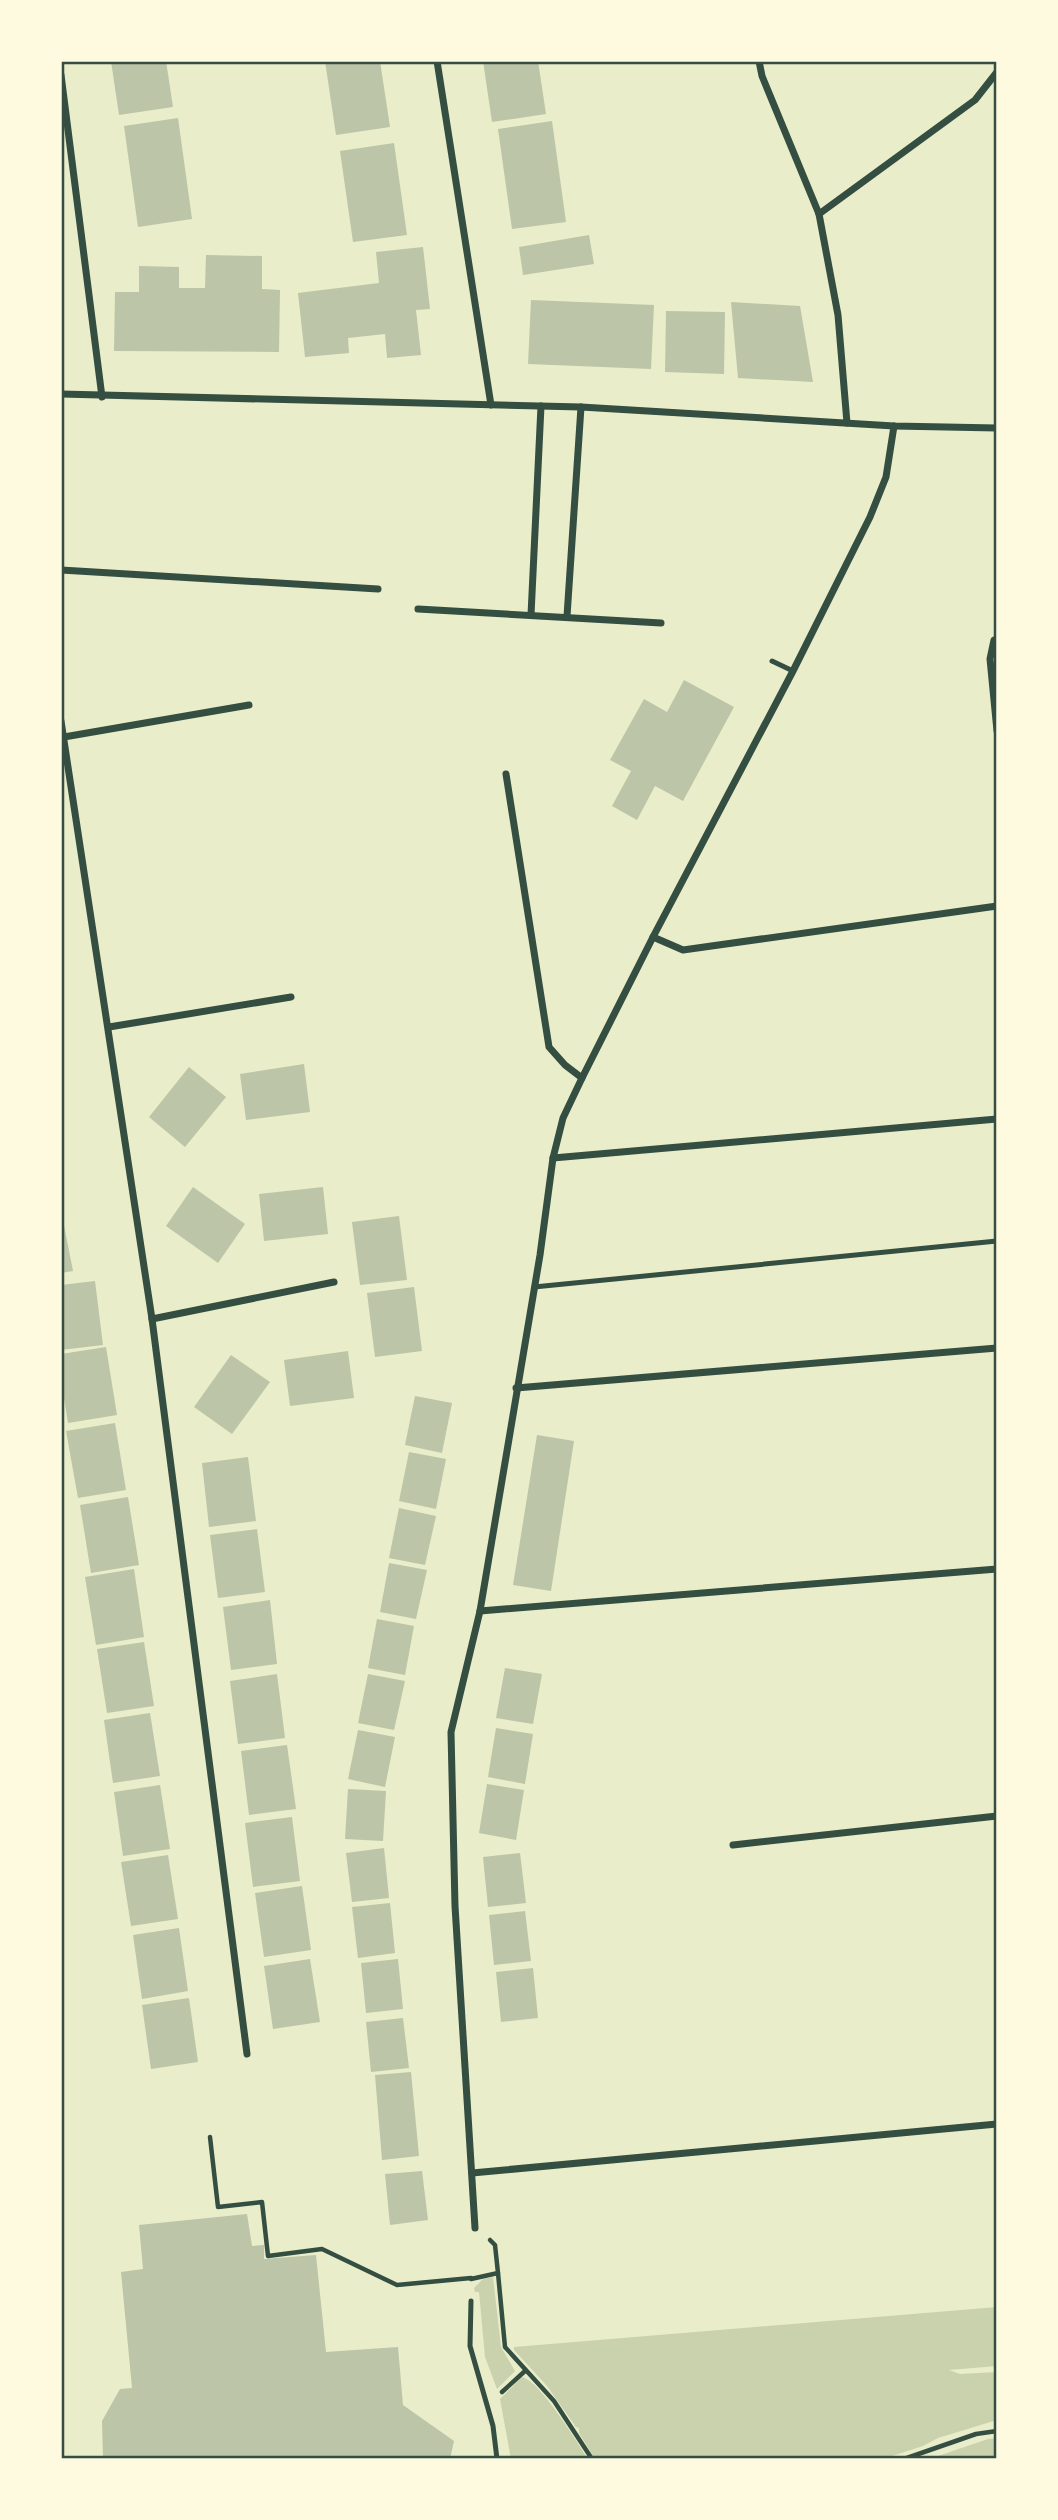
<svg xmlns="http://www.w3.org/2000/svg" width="1058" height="2520" viewBox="0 0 1058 2520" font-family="Barlow,sans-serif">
  <rect width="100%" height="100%" fill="#e9edc9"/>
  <!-- green -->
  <g fill="#cad2ad">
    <path d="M493 2277 501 2347 515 2371 497 2389 485 2357 479 2292H475L474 2288 483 2279Z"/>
    <path d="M997 2307V2366L949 2370 960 2374 997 2372V2420L938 2438 923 2446 883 2459H595L579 2433V2428L576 2427 547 2386 514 2350V2347Z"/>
    <path d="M522 2377C540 2381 577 2442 588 2459H511L500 2399Z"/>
    <path d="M997 2438V2459H929L988 2439Z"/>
  </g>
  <!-- building -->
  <g fill="#bcc5a7">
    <path d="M111 61H166L173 107 119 115Z"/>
    <path d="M325 61H380L390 127 336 135Z"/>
    <path d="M483 61H538L546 114 492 122Z"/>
    <path d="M178 118 192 219 138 227 124 126Z"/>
    <path d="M552 121 566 222 512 229 498 129Z"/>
    <path d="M394 143 407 235 353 242 340 151Z"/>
    <path d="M589 235 594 264 523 275 519 247Z"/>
    <path d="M423 247 430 309 416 310 421 355 387 358 385 334 348 338 349 353 305 357 298 293 379 283 376 252Z"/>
    <path d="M206 255 262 256V289L280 290 279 352 114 351 115 292H139V266L179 267V288H205Z"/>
    <path d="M531 300 654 305 651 369 528 364Z"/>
    <path d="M731 302 800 306 813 382 738 378Z"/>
    <path d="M666 311 725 312 724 374 665 372Z"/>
    <path d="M684 680 734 707 683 801 655 786 637 820 612 806 631 771 610 760 644 699 667 712Z"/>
    <path d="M304 1064 310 1112 246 1120 240 1074Z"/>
    <path d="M189 1067 226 1097 185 1147 149 1117Z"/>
    <path d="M193 1187 245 1224 218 1263 166 1226Z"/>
    <path d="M323 1187 328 1234 264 1241 259 1194Z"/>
    <path d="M61 1210 73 1271 61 1273Z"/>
    <path d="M399 1216 407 1280 360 1285 352 1222Z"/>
    <path d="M95 1281 103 1345 61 1350V1285Z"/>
    <path d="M414 1287 422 1351 375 1357 367 1293Z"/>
    <path d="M106 1347 117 1415 68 1423 61 1379V1354Z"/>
    <path d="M348 1351 354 1398 290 1406 284 1360Z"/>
    <path d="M231 1355 270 1382 232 1434 194 1407Z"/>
    <path d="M415 1396 452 1403 442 1453 405 1445Z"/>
    <path d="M115 1423 126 1490 78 1498 66 1431Z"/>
    <path d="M537 1435 574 1441 551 1591 513 1585Z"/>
    <path d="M409 1452 446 1459 436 1509 399 1501Z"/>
    <path d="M248 1457 256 1521 209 1527 202 1463Z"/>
    <path d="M128 1497 139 1565 91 1573 80 1505Z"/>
    <path d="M399 1508 436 1516 425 1565 389 1558Z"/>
    <path d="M257 1529 265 1592 218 1598 210 1535Z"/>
    <path d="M389 1563 427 1570 416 1619 380 1612Z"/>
    <path d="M134 1569 144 1637 96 1645 85 1577Z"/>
    <path d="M270 1600 277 1664 231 1670 223 1607Z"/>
    <path d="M377 1619 414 1626 405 1675 368 1668Z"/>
    <path d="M144 1642 154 1706 107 1713 97 1649Z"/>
    <path d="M505 1668 542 1674 533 1724 496 1718Z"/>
    <path d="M277 1674 285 1738 238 1744 230 1681Z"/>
    <path d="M368 1674 405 1681 394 1730 358 1723Z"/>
    <path d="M150 1713 160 1776 113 1783 104 1720Z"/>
    <path d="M496 1728 533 1734 525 1784 488 1777Z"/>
    <path d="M358 1730 395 1737 385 1787 348 1779Z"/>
    <path d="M287 1745 296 1809 249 1815 241 1751Z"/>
    <path d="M487 1784 524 1790 516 1840 479 1833Z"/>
    <path d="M160 1785 170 1849 123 1856 114 1792Z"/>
    <path d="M348 1789 386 1791 383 1841 345 1839Z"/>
    <path d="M292 1817 300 1881 253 1887 245 1823Z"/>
    <path d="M384 1848 389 1898 352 1902 346 1853Z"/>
    <path d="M520 1853 526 1903 488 1907 483 1857Z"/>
    <path d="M168 1855 178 1919 131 1926 121 1862Z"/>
    <path d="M302 1886 311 1950 264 1957 255 1893Z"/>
    <path d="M390 1903 395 1953 358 1958 352 1907Z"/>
    <path d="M525 1911 531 1961 494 1965 489 1915Z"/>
    <path d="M179 1928 188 1991 142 1999 133 1935Z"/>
    <path d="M310 1959 320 2022 273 2029 264 1966Z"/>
    <path d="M398 1959 403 2009 366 2013 361 1963Z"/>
    <path d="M533 1968 538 2018 501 2022 496 1972Z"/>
    <path d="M189 1998 198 2062 151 2069 142 2005Z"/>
    <path d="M403 2018 409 2068 371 2072 366 2022Z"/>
    <path d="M411 2072 419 2156 382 2160 375 2075Z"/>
    <path d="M422 2171 428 2220 390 2225 385 2174Z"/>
    <path d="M247 2214 252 2246 264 2245V2259L316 2255 326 2352 398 2347 403 2405 454 2441 450 2459H103L102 2421 120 2389 132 2388 121 2272 143 2269 139 2225Z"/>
  </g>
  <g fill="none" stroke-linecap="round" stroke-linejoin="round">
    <!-- path -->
    <g stroke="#344e41" stroke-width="4.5">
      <path d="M210 2137 218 2207 262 2202 268 2256 322 2249 397 2285 471 2278"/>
      <path d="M498 2273 505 2347 554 2401 592 2459"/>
      <path d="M471 2279 498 2273 495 2245 490 2240"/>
      <path d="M502 2392 525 2371"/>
      <path d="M904 2459 976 2434 997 2431"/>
    </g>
    <!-- service -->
    <g stroke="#344e41" stroke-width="5">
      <path d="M772 661 793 671"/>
      <path d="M534 1287 997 1241"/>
      <path d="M471 2301 470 2346 493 2426 497 2459"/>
    </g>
    <!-- minor -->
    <g stroke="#344e41" stroke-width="7">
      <path d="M437 61 491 405"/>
      <path d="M759 61 762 76 819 214 838 315 847 423"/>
      <path d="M61 75 102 397"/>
      <path d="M819 214 975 100 997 72"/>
      <path d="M61 394 581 407 894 426 997 428"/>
      <path d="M61 570 378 589"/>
      <path d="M418 609 661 623"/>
      <path d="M531 615 541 406"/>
      <path d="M567 616 581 407"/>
      <path d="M997 639 994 640 990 659 997 731"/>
      <path d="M61 721 152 1319 247 2054"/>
      <path d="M64 737 249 705"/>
      <path d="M506 774 549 1047 565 1065 582 1078"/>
      <path d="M653 937 683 950 997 906"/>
      <path d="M109 1027 291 997"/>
      <path d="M553 1158 997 1119"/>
      <path d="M152 1319 334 1282"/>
      <path d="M516 1388 997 1348"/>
      <path d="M480 1611 997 1569"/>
      <path d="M733 1845 997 1816"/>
      <path d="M472 2173 997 2124"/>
      <path d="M475 2228 455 1906 451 1732 480 1611 540 1255 553 1158 563 1118 582 1078 653 937 793 671 870 517 886 477 894 426"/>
    </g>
  </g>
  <!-- border -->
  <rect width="1058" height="2520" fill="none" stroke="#fefae0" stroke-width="126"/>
  <rect x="63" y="63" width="932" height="2394" fill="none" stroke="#344e41" stroke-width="2.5"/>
</svg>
